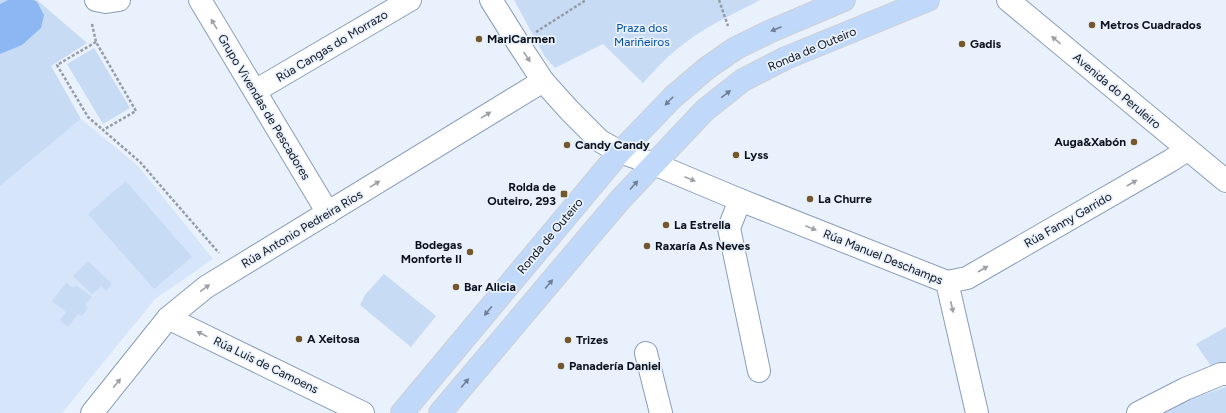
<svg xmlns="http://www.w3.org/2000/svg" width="1226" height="413" viewBox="0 0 1226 413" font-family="Figtree,sans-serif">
  <rect width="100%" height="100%" fill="#e9f1fc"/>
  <!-- built -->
  <path fill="#d6e5fa" d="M81 119 138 166 213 259 155 299 62 413H0V186Z"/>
  <!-- green -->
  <g fill="#c8dbf5">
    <path d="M0 0H37L87 43 51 66 81 119 0 186Z"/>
    <path d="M514 0H760C736 13 706 26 685 43 669 54 656 69 643 83L603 44 555 68 545 57Z"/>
    <path d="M94 48 130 108 103 124 67 64Z"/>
    <path d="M126 181 192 257 154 289 88 214Z"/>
    <path d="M88 261 112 284 106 291 101 286 92 294 73 276Z"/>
    <path d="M384 274 436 316 411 347 360 305 365 295Z"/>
    <path d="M66 283 73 288 76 285 92 297 85 305 88 308 82 316 78 314 68 327 60 320 66 312 52 301Z"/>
    <path d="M1226 327V366H1211L1196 344Z"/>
    <path d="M1226 387V413H1159L1190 399Z"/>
  </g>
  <!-- forest -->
  <path fill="#8cb7f3" d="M8 0H33L37 2 44 15 41 28 22 45 0 54V4Z"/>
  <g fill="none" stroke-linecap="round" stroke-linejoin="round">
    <!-- minor casing -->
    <g stroke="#8b9eb9" stroke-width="24">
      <g id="minor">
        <path d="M96 0 106 2 119 0"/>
        <path d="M200 0 328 213"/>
        <path d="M491 0 518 43 543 81 570 111 600 141 620 152 654 164 740 200 947 282 977 413"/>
        <path d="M1008 0 1226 181"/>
        <path d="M255 91 410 0"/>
        <path d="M740 200 729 228 759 371"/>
        <path d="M947 282 967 278 1170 161 1187 150"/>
        <path d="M168 318 363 413"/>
        <path d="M646 353 661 413"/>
        <path d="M92 413 168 318 206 287 543 81"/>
        <path d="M1138 413 1185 389 1221 374H1226"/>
      </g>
    </g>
    <!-- major casing -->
    <g stroke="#cecfd1" stroke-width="24">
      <g id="major">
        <path d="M402 413 620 152 673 97 707 68 736 48 771 31 844 0"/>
        <path d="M440 413 619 201 705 110 743 80 786 58 928 0"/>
      </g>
    </g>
    <!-- path -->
    <g stroke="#959da7" stroke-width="2.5" stroke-dasharray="3 2" stroke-linecap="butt">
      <path d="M719 0 728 26"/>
      <path d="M92 24 96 42 136 111 103 130 140 162 219 253"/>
      <path d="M536 32 586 0"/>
      <path d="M96 42 57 65 88 117 103 130"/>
    </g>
    <!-- minor -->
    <use href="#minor" stroke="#fff" stroke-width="22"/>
    <!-- major -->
    <use href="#major" stroke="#c0d9fb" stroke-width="22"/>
  </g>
  <!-- one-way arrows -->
  <defs><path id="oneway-solid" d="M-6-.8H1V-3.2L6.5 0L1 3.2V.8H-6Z"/></defs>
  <g fill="#9da0a4">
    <use href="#oneway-solid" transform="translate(214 24) rotate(-121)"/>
    <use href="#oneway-solid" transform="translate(1056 40) rotate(-140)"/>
    <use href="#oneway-solid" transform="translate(527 57) rotate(56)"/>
    <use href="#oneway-solid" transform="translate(486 115) rotate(-32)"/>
    <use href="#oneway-solid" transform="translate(690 179) rotate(22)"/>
    <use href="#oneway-solid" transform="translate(1132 183) rotate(-30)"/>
    <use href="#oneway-solid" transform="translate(375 184) rotate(-32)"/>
    <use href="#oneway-solid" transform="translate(811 228) rotate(22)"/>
    <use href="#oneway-solid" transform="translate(983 269) rotate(-30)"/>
    <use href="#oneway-solid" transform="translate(205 288) rotate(-36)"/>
    <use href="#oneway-solid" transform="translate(952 307) rotate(77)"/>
    <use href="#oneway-solid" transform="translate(202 334) rotate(-154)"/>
    <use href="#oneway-solid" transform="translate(117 383) rotate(-51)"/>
  </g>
  <g fill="#6f7f96">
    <use href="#oneway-solid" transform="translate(776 29) rotate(157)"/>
    <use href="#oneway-solid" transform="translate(726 94) rotate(-37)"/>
    <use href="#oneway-solid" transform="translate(669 101) rotate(134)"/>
    <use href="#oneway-solid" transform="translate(634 185) rotate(-48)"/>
    <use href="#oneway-solid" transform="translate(549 284) rotate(-50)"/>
    <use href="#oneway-solid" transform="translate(488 311) rotate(130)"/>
    <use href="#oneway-solid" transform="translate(465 383) rotate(-50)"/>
  </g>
  <!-- markers -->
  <g fill="#74582b" stroke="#e9f1fc" stroke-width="1.5">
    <circle cx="1092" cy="25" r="4"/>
    <circle cx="479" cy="39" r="4"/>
    <circle cx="962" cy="44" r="4"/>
    <circle cx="1134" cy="142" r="4"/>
    <circle cx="567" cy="145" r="4"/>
    <circle cx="736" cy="155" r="4"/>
    <rect x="560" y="190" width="8" height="8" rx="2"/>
    <circle cx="810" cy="199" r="4"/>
    <circle cx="666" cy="225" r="4"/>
    <circle cx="647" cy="246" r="4"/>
    <circle cx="470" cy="252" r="4"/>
    <circle cx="456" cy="287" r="4"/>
    <circle cx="299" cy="339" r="4"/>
    <circle cx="568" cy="340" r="4"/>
    <circle cx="561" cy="366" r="4"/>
  </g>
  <g text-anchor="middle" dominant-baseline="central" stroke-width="3.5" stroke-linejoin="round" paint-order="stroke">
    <!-- poi labels -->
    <g font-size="12" font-weight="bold" fill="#0b111b" stroke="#e9f1fc" text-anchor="start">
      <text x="1100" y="25">Metros Cuadrados</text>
      <text x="487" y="39">MariCarmen</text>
      <text x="970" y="44">Gadis</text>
      <text x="1126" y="142" text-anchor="end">Auga&amp;Xabón</text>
      <text x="575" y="145">Candy Candy</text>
      <text x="744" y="155">Lyss</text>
      <text x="556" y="187" text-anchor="end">Rolda de<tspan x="556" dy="14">Outeiro, 293</tspan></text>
      <text x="818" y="199">La Churre</text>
      <text x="674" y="225">La Estrella</text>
      <text x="462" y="245" text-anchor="end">Bodegas<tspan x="462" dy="14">Monforte II</tspan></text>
      <text x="655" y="246">Raxaría As Neves</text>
      <text x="464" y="287">Bar Alicia</text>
      <text x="307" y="339">A Xeitosa</text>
      <text x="576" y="340">Trizes</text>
      <text x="569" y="366">Panadería Daniel</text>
    </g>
    <!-- park labels -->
    <g font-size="12" fill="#034ea4" stroke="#e9f1fc">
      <text x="642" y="28">Praza dos<tspan x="642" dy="14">Mariñeiros</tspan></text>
    </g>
    <!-- street labels -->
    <g font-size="12" fill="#0b111b" stroke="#e9f1fc">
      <text transform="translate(332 46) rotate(-31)">Rúa Cangas do Morrazo</text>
      <text transform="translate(812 49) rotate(-23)">Ronda de Outeiro</text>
      <text transform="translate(1117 91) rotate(40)">Avenida do Peruleiro</text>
      <text transform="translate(264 107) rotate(59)">Grupo Vivendas de Pescadores</text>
      <text transform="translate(1068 220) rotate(-30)">Rúa Fanny Garrido</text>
      <text transform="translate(302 229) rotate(-31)">Rúa Antonio Pedreira Ríos</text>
      <text transform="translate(550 236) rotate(-50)">Ronda de Outeiro</text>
      <text transform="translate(883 257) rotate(22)">Rúa Manuel Deschamps</text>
      <text transform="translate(266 365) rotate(26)">Rúa Luis de Camoens</text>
    </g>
  </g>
</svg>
